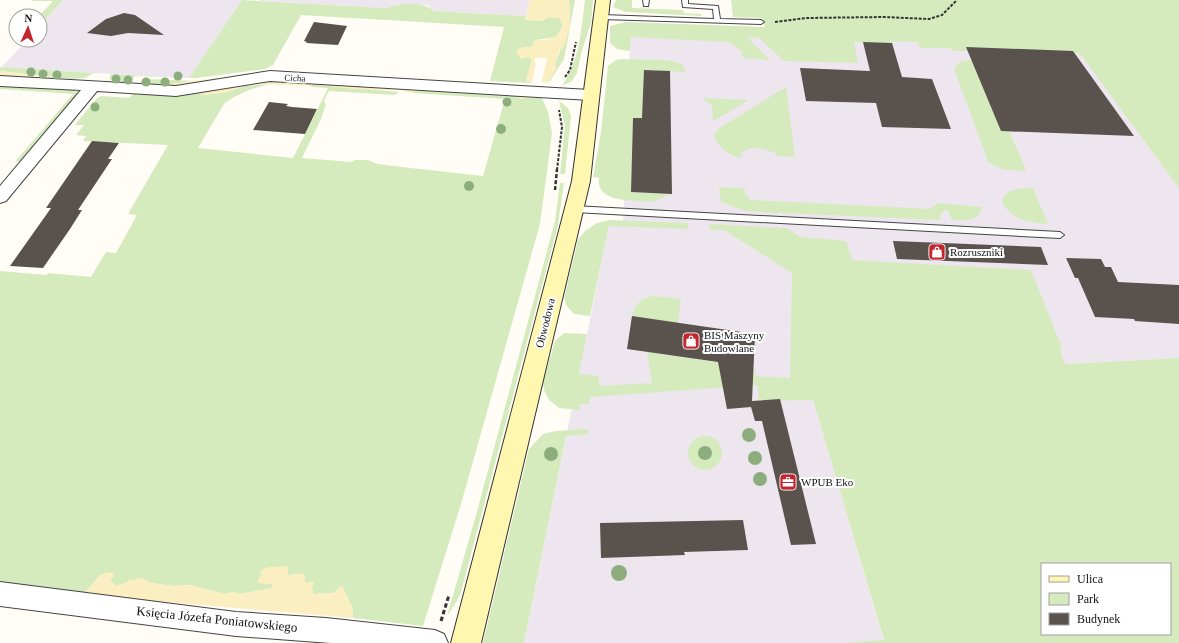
<svg xmlns="http://www.w3.org/2000/svg" width="1179" height="643" viewBox="0 0 1179 643" font-family="'Times New Roman',serif">
  <rect width="100%" height="100%" fill="#fffdf5"/>
  <!-- industrial -->
  <g fill="#eee6ef">
    <path d="M63 0H242L189 78 1 68 27 40H40V25Z"/>
    <path d="M260 0H530L526 16 434 11 428 5 399 4 386 8 260 1Z"/>
    <path d="M631 24 1080 40 1179 169V358L1065 364 780 399H813L884 641 842 643H524L609 226H623Z"/>
  </g>
  <!-- green -->
  <g fill="#d5ebbd" fill-rule="evenodd">
    <path d="M33 0H63L40 25 39 16 53 1H32Z"/>
    <path d="M242 0 386 8C400 3 422 0 434 11L526 16 525 20 542 21 549 17 560 18 563 26 556 37 536 40 531 47H523L528 57 532 59 526 81 532 82 531 83 490 81 504 27 301 15 273 65 265 69 196 78H187L135 76 129 83 115 81 109 78 111 74 189 78Z"/>
    <path d="M569 0H575L564 59 550 81 542 83 548 82 570 25Z"/>
    <path d="M585 0H593L591 23 582 50 577 73 572 81 562 86C580 60 581 31 585 0Z"/>
    <path d="M616 0H632V8L683 10 684 13 701 14V16L625 12 613 7Z"/>
    <path d="M731 0H1179V188L1081 55 1074 52 984 48 976 51H952L951 48H920L918 42 891 41 892 43 854 42 858 63 784 61 759 38 747 37 770 60 743 58 742 51 728 42 631 37 630 51 617 49 610 43V26L626 22 765 27 762 18 733 17Z"/>
    <path d="M621 59C633 60 673 58 681 64 684 66 685 68 685 72L644 70 643 118H633L631 192 672 194C666 196 660 199 655 201 649 203 642 201 636 201 622 200 596 199 599 178L593 177 601 132 608 66 616 60Z"/>
    <path d="M969 60H980L1026 171C1011 170 999 171 988 161L954 69C957 62 962 61 969 60Z"/>
    <path d="M0 67 94 73 85 78 71 79 0 71Z"/>
    <path d="M144 79 196 81 163 85 140 84Z"/>
    <path d="M271 84C255 87 236 94 224 104L198 148 293 158 328 88 311 87 312 84 399 92 395 95 329 91 324 101 326 104 321 119 302 158 351 162 355 160H368L378 164 402 167 483 176 505 99 413 93 414 91 429 89 512 95 522 99 526 97 542 98 548 112 552 133 540 224 461 504 423 626 353 618 352 607 342 586 333 593 313 594 312 588 308 583 305 582 295 574 288 576 287 566 262 574V576L272 584V588L239 594 234 592 224 594 190 585 174 586 151 583 142 578 116 586 110 581 112 577 101 574 84 594 0 584V271L46 275 48 273 91 277 106 252 116 253 137 215 128 214 168 145 83 141 86 136 76 135 84 125H75L96 99 101 96 129 98 133 94 152 95 153 93 196 92 203 95 227 92 245 86Z"/>
    <path d="M0 86 74 90 78 92 77 95 22 161 15 162 73 94 0 89Z"/>
    <path d="M786 87 795 157 777 156V154C765 149 753 144 741 153L742 158C730 157 718 147 714 136L718 129Z"/>
    <path d="M702 98 747 100V101L715 120H713L712 105Z"/>
    <path d="M559 101 568 108 571 116 565 174H560L565 126Z"/>
    <path d="M560 183H564L558 225 460 596 447 616 476 515 547 251 555 221Z"/>
    <path d="M719 187 744 188 745 193 750 200 930 209 938 203 982 207C980 222 963 221 952 220L948 210H945L940 215 941 220 759 212 742 210 721 202Z"/>
    <path d="M1023 188H1033L1048 224C1029 223 1009 219 1002 201 1005 191 1014 190 1023 188Z"/>
    <path d="M610 220 688 223V229L609 226 590 316 574 314 566 305 564 298 578 240 585 231 597 223Z"/>
    <path d="M709 224 787 228 800 237 846 241 852 260 1031 270 1062 348 1060 351 1065 364 1179 358V643H842L884 640 813 400 759 401 757 385 590 397 589 404H580V410L559 408 549 400 544 390 543 382 555 341 564 333 587 334 579 374 598 376 600 386 652 383 647 352 754 368 755 376 790 378 792 273 724 230H710ZM1042 564H1170V634H1042Z"/>
    <path d="M652 296 681 299 678 323 632 316C635 304 640 299 652 296Z"/>
    <path d="M588 429V434L566 436 524 643H483L529 449 543 434 556 431Z"/>
    <circle cx="705" cy="453" r="17"/>
  </g>
  <!-- sand -->
  <g fill="#fbeec1">
    <path d="M530 0H569L570 25 564 47 559 51 555 65 557 67 548 82H542L547 58H535L534 62 536 63 532 82 526 81 532 59 528 57 521 59 516 51 523 47H531L535 40H544L556 37 563 26 560 18 549 17 542 21 525 20Z"/>
    <path d="M0 71 56 78 47 88 0 86Z"/>
    <path d="M271 72 298 73 534 87 532 97 522 99 512 95 455 90H418L414 91 413 93 398 90 352 89 313 84 311 86 264 84 245 86 227 92 203 95 196 92 153 93 159 85Z"/>
    <path d="M287 566 288 576 303 573 305 576V582L308 583 312 581 314 583 312 588 313 594 333 593 342 586 352 607 353 618 84 595 0 584 84 594 101 574 113 572 114 576 110 581 116 586 126 583 130 579 134 580 142 578 151 583 174 586 190 585 224 594 234 592 239 594 272 588V584L258 583V580L262 574 260 573 261 570 270 567Z"/>
  </g>
  <!-- building -->
  <g fill="#5a524d">
    <path d="M124 13 135 15 164 35 128 33 111 36 87 33 106 19Z"/>
    <path d="M314 22 347 26 338 45 306 43 307 42 304 41Z"/>
    <path d="M863 42 892 43 902 77 932 79 951 129 882 127 876 103 806 101 800 68 870 71Z"/>
    <path d="M966 47 1073 51 1134 136 1001 131Z"/>
    <path d="M644 70 670 71 672 194 631 192 633 118H642Z"/>
    <path d="M269 102 288 104 286 106 292 107 317 109 305 134 253 130Z"/>
    <path d="M92 141 119 143 108 159H112L78 210H82L70 229 43 268 10 266 51 208H46Z"/>
    <path d="M893 241 1041 247 1048 265 897 259Z"/>
    <path d="M1066 258 1101 259 1105 267H1111L1118 282 1179 285V324L1135 321 1134 319 1095 317 1078 278H1075Z"/>
    <path d="M632 316 755 334 752 401 780 399 816 544 791 545 762 421H755L751 407 727 409 718 362 627 349Z"/>
    <path d="M743 520 748 550 684 552 685 555 601 558 600 523Z"/>
  </g>
  <g fill="none" stroke-linecap="round" stroke-linejoin="round">
    <!-- lane casing -->
    <g stroke="#444" stroke-width="2">
      <g id="lane">
        <path d="M643 0H649L648 6H644Z"/>
        <path d="M682 0H688V4L718 6 720 19 761 20 764 22 761 24 602 19 599 17 602 15 714 19 713 9 683 7Z"/>
        <path d="M574 206 1060 232 1064 235 1060 238 574 212 570 209Z"/>
      </g>
    </g>
    <!-- street casing -->
    <g stroke="#444" stroke-width="2">
      <g id="street">
        <path d="M270 71 590 90 595 92 597 95 595 98 590 100 270 81 176 96 97 91 6 201 0 203V186L81 90 0 86V76L176 86Z"/>
        <path d="M0 582 236 612 326 618 435 630 444 634 448 643H331L236 636 0 606Z"/>
      </g>
    </g>
    <!-- secondary casing -->
    <g stroke="#333" stroke-width="2">
      <path id="secondary" d="M596 0H610L590 181 481 643H451L572 181Z"/>
    </g>
    <!-- path-far2 -->
    <g stroke="#333" stroke-width="2" stroke-dasharray="3 1.5" stroke-linecap="butt">
      <path d="M775 22 806 18 884 17 929 19 942 15 957 0"/>
      <path d="M565 77 570 70 576 42"/>
      <path d="M557 170 562 127 559 110"/>
    </g>
    <!-- path-far1 -->
    <path stroke="#333" stroke-width="2.5" stroke-dasharray="4 2" stroke-linecap="butt" d="M555 190 557 169"/>
    <!-- path -->
    <path stroke="#333" stroke-width="3" stroke-dasharray="4.5 2.5" stroke-linecap="butt" d="M441 621 449 595"/>
    <!-- lane -->
    <use href="#lane" fill="#fff" fill-rule="evenodd"/>
    <!-- street -->
    <use href="#street" fill="#fff" fill-rule="evenodd"/>
    <!-- secondary -->
    <use href="#secondary" fill="#fff6b0" fill-rule="evenodd"/>
  </g>
  <!-- trees -->
  <g fill="#8dad7f">
    <circle cx="31" cy="72" r="4.5"/>
    <circle cx="43" cy="74" r="4.5"/>
    <circle cx="57" cy="75" r="4.5"/>
    <circle cx="178" cy="76" r="4.5"/>
    <circle cx="116" cy="79" r="4.5"/>
    <circle cx="128" cy="80" r="4.5"/>
    <circle cx="146" cy="82" r="4.5"/>
    <circle cx="165" cy="82" r="4.5"/>
    <circle cx="507" cy="102" r="4.5"/>
    <circle cx="95" cy="107" r="4.5"/>
    <circle cx="501" cy="129" r="5"/>
    <circle cx="469" cy="186" r="5"/>
    <circle cx="749" cy="435" r="7"/>
    <circle cx="705" cy="453" r="7"/>
    <circle cx="551" cy="454" r="7"/>
    <circle cx="755" cy="458" r="7"/>
    <circle cx="760" cy="479" r="7"/>
    <circle cx="619" cy="573" r="8"/>
  </g>
  <!-- icons -->
  <defs>
    <g id="shop-square" transform="scale(0.9)"><rect x="-9" y="-9" width="18" height="18" rx="4" fill="#c4262e" stroke="#fff"/><path d="M-5-2.5h2.3a2.7 3.5 0 0 1 5.4 0H5L5.5 6h-11ZM-1.5-2.5h3a1.5 2.3 0 0 0-3 0Z" fill="#fff"/></g>
    <g id="office-square" transform="scale(0.9)"><rect x="-9" y="-9" width="18" height="18" rx="4" fill="#c4262e" stroke="#fff"/><path d="M-6-3h4V-5.5h4V-3h4V5H-6ZM-1-4.5V-3h2v-1.5ZM-6 0V1H6V0Z" fill="#fff"/></g>
  </defs>
  <g fill-rule="evenodd">
    <use href="#shop-square" x="937" y="252"/>
    <use href="#shop-square" x="691" y="341"/>
    <use href="#office-square" x="788" y="482"/>
  </g>
  <g text-anchor="middle" dominant-baseline="central" stroke-width="4" stroke-linejoin="round" paint-order="stroke">
    <!-- far-street labels -->
    <g font-size="9" fill="#111" stroke="#fff">
      <text transform="translate(295 78) rotate(3)">Cicha</text>
    </g>
    <!-- poi labels -->
    <g font-size="11" fill="#111" stroke="#fff" text-anchor="start">
      <text x="950" y="252">Rozruszniki</text>
      <text x="704" y="335">BIS Maszyny<tspan x="704" dy="13">Budowlane</tspan></text>
      <text x="801" y="482">WPUB Eko</text>
    </g>
    <!-- street labels -->
    <g font-size="11" fill="#111" stroke="#fff">
      <text transform="translate(545 323) rotate(-76)">Obwodowa</text>
    </g>
    <!-- near-street labels -->
    <g font-size="13" fill="#111" stroke="#fff">
      <text transform="translate(217 619) rotate(6)">Księcia Józefa Poniatowskiego</text>
    </g>
  </g>
  <!-- legend -->
  <rect x="1041" y="563" width="130" height="72" fill="#ffffff" stroke="#a0a0a0"/>
  <rect x="1049" y="576" width="20" height="6" fill="#fff6b0" stroke="#a0a0a0"/>
  <text x="1077" y="583" font-size="12" fill="#111111">Ulica</text>
  <rect x="1049" y="593" width="20" height="12" fill="#d5ebbd" stroke="#a0a0a0"/>
  <text x="1077" y="603" font-size="12" fill="#111111">Park</text>
  <rect x="1049" y="613" width="20" height="12" fill="#5a524d" stroke="#a0a0a0"/>
  <text x="1077" y="623" font-size="12" fill="#111111">Budynek</text>
  <!-- north arrow -->
  <g transform="translate(28 28) rotate(3)"><circle r="19" fill="#ffffff" stroke="#a0a0a0"/>
  <path d="M0-3L7 15L0 10L-7 15Z" fill="#c4262e"/>
  <text y="-6" font-size="11" font-weight="bold" text-anchor="middle" fill="#111111">N</text>
  </g>
</svg>
